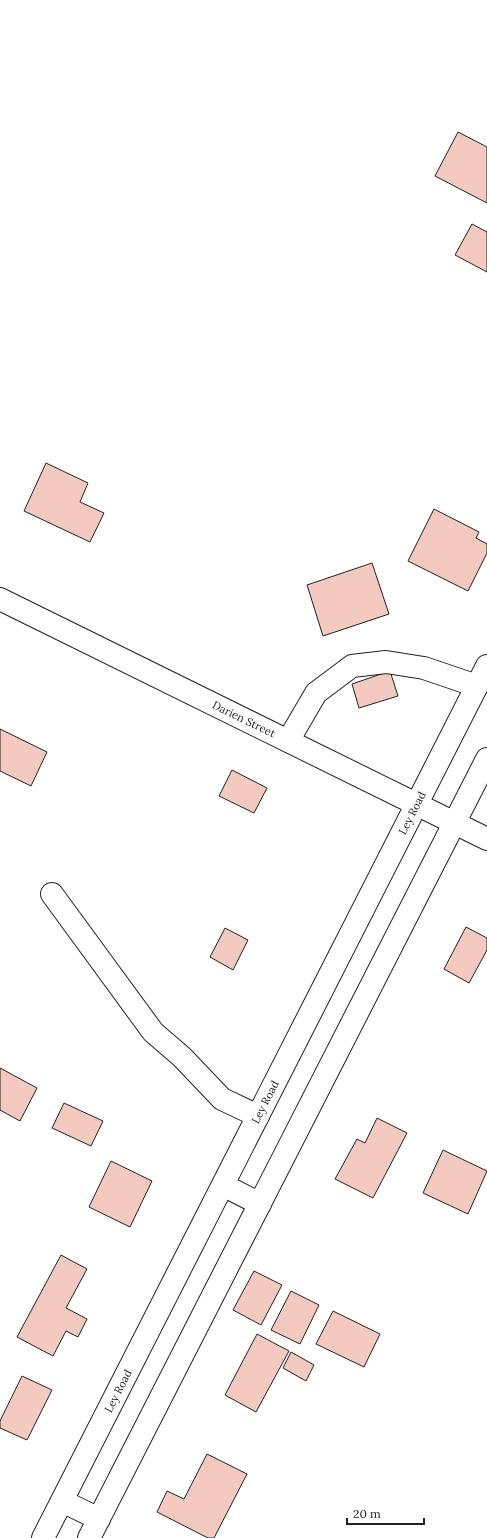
<svg xmlns="http://www.w3.org/2000/svg" width="487" height="1538" viewBox="0 0 487 1538" font-family="Lora,serif">
  <rect width="100%" height="100%" fill="#fff"/>
  <!-- building -->
  <g fill="#f3c9c0" stroke="#222">
    <path d="M458 132 487 147V203L435 176Z"/>
    <path d="M472 224 487 232V272L455 255Z"/>
    <path d="M46 463 88 483 80 502 104 513 90 542 24 511Z"/>
    <path d="M434 509 479 532 476 538 487 544V553L468 591 408 561Z"/>
    <path d="M372 563 389 614 323 636 307 585Z"/>
    <path d="M390 671 398 696 359 708 352 684Z"/>
    <path d="M0 729 47 752 31 786 0 771Z"/>
    <path d="M232 770 267 788 254 813 219 796Z"/>
    <path d="M466 927 487 938V950L469 983 444 969Z"/>
    <path d="M225 928 248 940 233 970 210 957Z"/>
    <path d="M0 1068 37 1088 20 1121 0 1110Z"/>
    <path d="M64 1103 103 1121 91 1146 52 1128Z"/>
    <path d="M377 1118 407 1133 373 1198 335 1179 357 1139 365 1143Z"/>
    <path d="M443 1150 487 1171 468 1214 423 1193Z"/>
    <path d="M111 1161 152 1181 130 1227 89 1207Z"/>
    <path d="M61 1255 87 1269 66 1308 87 1319 78 1337 66 1331 53 1356 17 1337Z"/>
    <path d="M254 1271 282 1285 261 1325 233 1310Z"/>
    <path d="M291 1291 319 1305 300 1344 271 1330Z"/>
    <path d="M333 1311 380 1334 364 1367 316 1344Z"/>
    <path d="M257 1334 289 1351 256 1412 225 1395Z"/>
    <path d="M291 1352 314 1365 306 1381 283 1368Z"/>
    <path d="M22 1376 52 1390 27 1440 0 1428V1421Z"/>
    <path d="M207 1454 247 1474 214 1538H208L157 1512 167 1491 184 1499Z"/>
  </g>
  <g fill="none" stroke-linecap="round" stroke-linejoin="round">
    <!-- minor casing -->
    <g stroke="#222" stroke-width="24">
      <g id="minor">
        <path d="M0 599 487 839"/>
        <path d="M288 741 316 693 352 666 386 662 424 668 477 686"/>
        <path d="M52 894 153 1032 182 1057 222 1099 258 1116"/>
      </g>
    </g>
    <!-- major casing -->
    <g stroke="#222" stroke-width="24">
      <g id="major">
        <path d="M223 1185 260 1204"/>
        <path d="M62 1501 99 1519"/>
        <path d="M43 1538 487 666"/>
        <path d="M89 1538 487 759"/>
      </g>
    </g>
    <!-- minor -->
    <use href="#minor" stroke="#fff" stroke-width="22"/>
    <!-- major -->
    <use href="#major" stroke="#fff" stroke-width="22"/>
  </g>
  <g text-anchor="middle" dominant-baseline="central" stroke-width="3" stroke-linejoin="round" paint-order="stroke">
    <!-- street labels -->
    <g font-size="11" fill="#222" stroke="#fff">
      <text transform="translate(244 719) rotate(26)">Darien Street</text>
      <text transform="translate(412 813) rotate(-63)">Ley Road</text>
      <text transform="translate(265 1102) rotate(-63)">Ley Road</text>
      <text transform="translate(118 1391) rotate(-63)">Ley Road</text>
    </g>
  </g>
  <!-- scale -->
  <path d="M347 1518v6h77v-6" fill="none" stroke="#222222" stroke-width="2"/>
  <text x="353" y="1518" font-size="12" fill="#222222" stroke="#ffffff" stroke-width="3" paint-order="stroke">20 m</text>
</svg>
